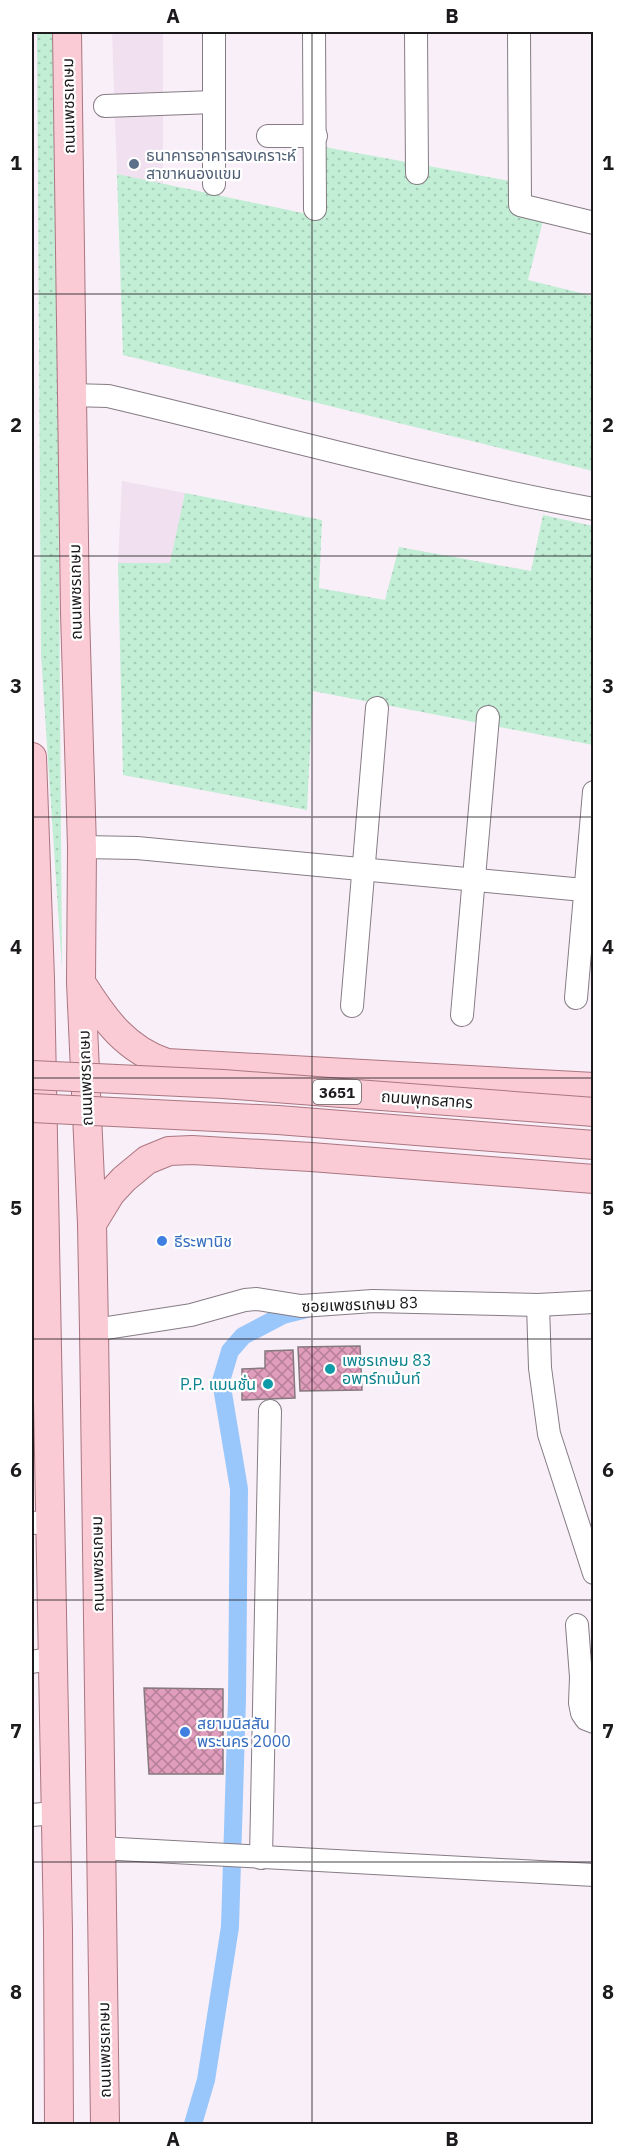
<svg xmlns="http://www.w3.org/2000/svg" width="625" height="2156" viewBox="0 0 625 2156" font-family="'IBM Plex Sans','Noto Sans Thai',sans-serif">
  <defs>
    <pattern id="grass-dots" width="8" height="8" patternUnits="userSpaceOnUse" patternTransform="scale(1.5)"><rect width="8" height="8" fill="#c1eed5"/><path d="M2 2h.1M6 6h.1" fill="none" stroke="#a5ccb6" stroke-width="1.8" stroke-linecap="round"/></pattern>
    <pattern id="building-cross-hatch" width="8" height="8" patternUnits="userSpaceOnUse" patternTransform="scale(1.5)"><rect width="8" height="8" fill="#e19dbc"/><path d="M0 0l8 8M0 8l8-8" fill="none" stroke="#b67f98"/></pattern>
  </defs>
  <rect width="100%" height="100%" fill="#f9eff8"/>
  <!-- built -->
  <g fill="#f1e1f0">
    <path d="M112 32H163V184L117 174Z"/>
    <path d="M122 481 185 493 171 563H118Z"/>
  </g>
  <!-- grass -->
  <g fill="url(#grass-dots)">
    <path d="M37 32H55L62 969 41 655Z"/>
    <path d="M308 144 510 181 530 199 548 201 528 280 593 296V471L123 355 117 174 312 215Z"/>
    <path d="M185 493 322 520 319 588 385 600 399 547 531 571 543 515 593 526V745L313 691 307 810 123 775 118 563H170Z"/>
  </g>
  <g fill="none" stroke-linecap="round" stroke-linejoin="round">
    <!-- canal -->
    <path stroke="#99c7fc" stroke-width="18" d="M193 2124 206 2080 230 1927 237 1699 239 1489 221 1381 230 1351 243 1336 283 1315 307 1309"/>
  </g>
  <!-- building -->
  <g fill="url(#building-cross-hatch)" stroke="#85797e" stroke-width="1.5">
    <path d="M360 1346 362 1390 300 1391 298 1347Z"/>
    <path d="M293 1350 295 1398 242 1400V1369L265 1368V1351Z"/>
    <path d="M144 1688 223 1689V1774H149Z"/>
  </g>
  <g fill="none" stroke-linecap="round" stroke-linejoin="round">
    <!-- minor casing -->
    <g stroke="#857c84" stroke-width="24">
      <g id="minor">
        <path d="M214 32V184"/>
        <path d="M314 32 315 209"/>
        <path d="M416 32 417 173"/>
        <path d="M519 32 520 205 594 223"/>
        <path d="M105 106 214 102"/>
        <path d="M268 136H316"/>
        <path d="M71 395 108 396C270 434 430 479 594 509"/>
        <path d="M82 847 137 848 594 891"/>
        <path d="M576 998 594 792"/>
        <path d="M352 1006 377 708"/>
        <path d="M462 1015 488 717"/>
        <path d="M538 1305 540 1368 549 1434 594 1573"/>
        <path d="M94 1330 191 1315 245 1300 257 1299 301 1306 373 1301 538 1305 594 1302"/>
        <path d="M32 1523 50 1522"/>
        <path d="M577 1625 581 1677 580 1703 582 1713 586 1719 594 1722"/>
        <path d="M32 1662 52 1658"/>
        <path d="M32 1815 54 1813"/>
        <path d="M100 1848 594 1875"/>
        <path d="M261 1858 270 1411"/>
      </g>
    </g>
    <!-- major casing -->
    <g stroke="#aa7681" stroke-width="30">
      <g id="major">
        <path d="M67 32 75 613 82 847 81 983 92 1224 94 1330 105 2124"/>
        <path d="M32 757 40 978 58 1930 59 2124"/>
        <path d="M82 984C104 1019 126 1050 167 1063L594 1087"/>
        <path d="M92 1224 111 1193 124 1179 147 1160 169 1151 192 1150 311 1157 594 1179"/>
      </g>
    </g>
    <!-- minor -->
    <use href="#minor" stroke="#fff" stroke-width="22"/>
    <!-- major -->
    <use href="#major" stroke="#facbd4" stroke-width="28"/>
    <!-- major-bridge casing -->
    <g stroke="#aa7681" stroke-width="30" stroke-linecap="butt">
      <g id="major-bridge">
        <path d="M32 1075 223 1084 594 1112"/>
        <path d="M32 1108 278 1120 594 1145"/>
      </g>
    </g>
    <!-- major-bridge -->
    <use href="#major-bridge" stroke="#facbd4" stroke-width="28"/>
  </g>
  <!-- grid -->
  <path fill="none" stroke="#1d1a1d" stroke-width="1.5" stroke-opacity="0.55" d="M312 32V2124M32 294H594M32 556H594M32 817H594M32 1078H594M32 1339H594M32 1600H594M32 1862H594"/>
  <!-- markers -->
  <circle fill="#5c6f8a" stroke="#fff" stroke-width="2" cx="134" cy="164" r="6"/>
  <g fill="#3f7fe0" stroke="#fff" stroke-width="2">
    <circle cx="162" cy="1241" r="6"/>
    <circle cx="185" cy="1732" r="6"/>
  </g>
  <g fill="#0f9aa8" stroke="#fff" stroke-width="2">
    <circle cx="330" cy="1369" r="6"/>
    <circle cx="268" cy="1384" r="6"/>
  </g>
  <g text-anchor="middle" dominant-baseline="central" stroke-width="4.5" stroke-linejoin="round" paint-order="stroke">
    <!-- shield labels -->
    <rect fill="#fff" stroke="#615f61" stroke-width="1.5" x="313" y="1080" width="48" height="24" rx="4.5"/>
    <g font-size="15" font-weight="bold" fill="#1d1a1d">
      <text x="337" y="1092">3651</text>
    </g>
    <!-- street labels -->
    <g font-size="16" fill="#1d1a1d" stroke="#fff">
      <text transform="translate(68 106) rotate(-91)">ถนนเพชรเกษม</text>
      <text transform="translate(75 592) rotate(-91)">ถนนเพชรเกษม</text>
      <text transform="translate(85 1078) rotate(-92)">ถนนเพชรเกษม</text>
      <text transform="translate(427 1099) rotate(4)">ถนนพุทธสาคร</text>
      <text transform="translate(360 1304) rotate(-2)">ซอยเพชรเกษม 83</text>
      <text transform="translate(97 1564) rotate(-91)">ถนนเพชรเกษม</text>
      <text transform="translate(104 2050) rotate(-91)">ถนนเพชรเกษม</text>
    </g>
    <!-- service labels -->
    <g font-size="16" fill="#4e5e75" stroke="#fff" text-anchor="start">
      <text x="146" y="155">ธนาคารอาคารสงเคราะห์<tspan x="146" dy="18">สาขาหนองแขม</tspan></text>
    </g>
    <!-- shop labels -->
    <g font-size="16" fill="#366cbe" stroke="#fff" text-anchor="start">
      <text x="174" y="1241">ธีระพานิช</text>
      <text x="197" y="1723">สยามนิสสัน<tspan x="197" dy="18">พระนคร 2000</tspan></text>
    </g>
    <!-- culture labels -->
    <g font-size="16" fill="#0d838f" stroke="#fff" text-anchor="start">
      <text x="342" y="1360">เพชรเกษม 83<tspan x="342" dy="18">อพาร์ทเม้นท์</tspan></text>
      <text x="256" y="1384" text-anchor="end">P.P. แมนชั่น</text>
    </g>
  </g>
  <!-- border -->
  <rect width="625" height="2156" fill="none" stroke="#ffffff" stroke-width="66"/>
  <rect x="33" y="33" width="559" height="2090" fill="none" stroke="#1d1a1d" stroke-width="2"/>
  <g font-size="20" text-anchor="middle" font-weight="bold" fill="#1d1a1d">
    <text x="173" y="23">A</text>
    <text x="452" y="23">B</text>
    <text x="16" y="170">1</text>
    <text x="608" y="170">1</text>
    <text x="16" y="432">2</text>
    <text x="608" y="432">2</text>
    <text x="16" y="693">3</text>
    <text x="608" y="693">3</text>
    <text x="16" y="954">4</text>
    <text x="608" y="954">4</text>
    <text x="16" y="1215">5</text>
    <text x="608" y="1215">5</text>
    <text x="16" y="1477">6</text>
    <text x="608" y="1477">6</text>
    <text x="16" y="1738">7</text>
    <text x="608" y="1738">7</text>
    <text x="16" y="1999">8</text>
    <text x="608" y="1999">8</text>
    <text x="173" y="2146">A</text>
    <text x="452" y="2146">B</text>
  </g>
</svg>
